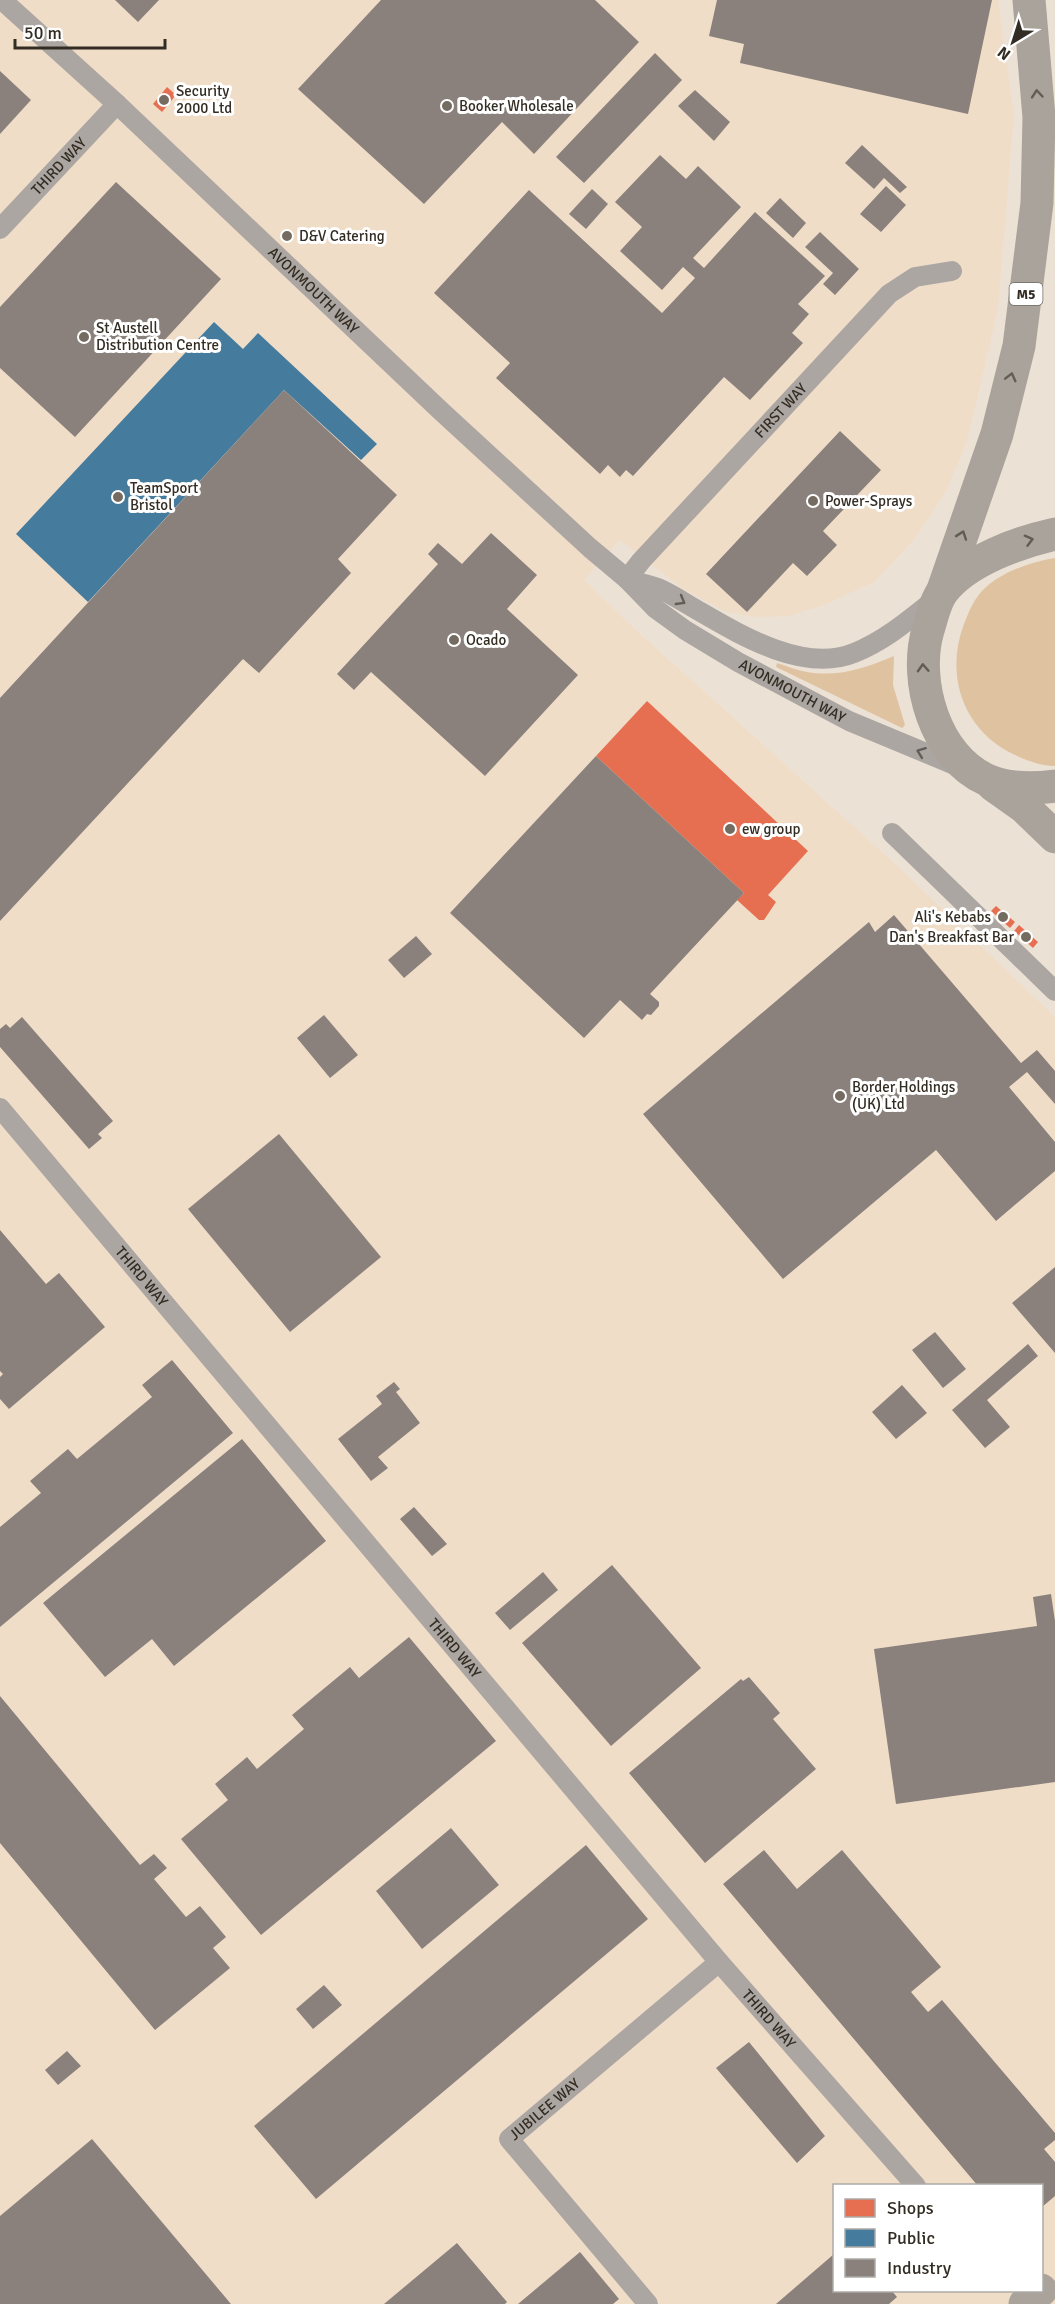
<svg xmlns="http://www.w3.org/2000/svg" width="1055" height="2304" viewBox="0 0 1055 2304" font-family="Signika,sans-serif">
  <rect width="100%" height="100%" fill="#ece1d5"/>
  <!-- built -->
  <path fill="#f0ddc8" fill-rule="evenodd" d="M0 0H998L1014 115 998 309 967 442 945 493 914 540 874 582 824 605 789 616 753 617 724 611 683 589 620 540 584 580 638 632 892 861 1055 1017V2304H0ZM834 2186H1042V2290H834Z"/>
  <!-- green -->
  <g fill="#dfc3a1">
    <path d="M1055 558V766C1042 766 1027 761 1015 755 964 732 944 676 964 624 969 611 974 599 984 589 1003 571 1031 562 1055 558Z"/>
    <path d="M894 656 893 685 905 725 902 728 776 667 777 663C789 667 802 672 814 673 843 676 868 667 894 656Z"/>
  </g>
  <!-- shops -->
  <g fill="#e76f51">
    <path d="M167 87 176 95 162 112 153 104Z"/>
    <path d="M647 701 808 851 768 895 776 902 764 920H759L737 900 744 893 596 756Z"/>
    <path d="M996 906 1015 922 1010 928 991 911Z"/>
    <path d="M1019 925 1038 942 1033 948 1014 931Z"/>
  </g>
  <!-- public -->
  <path fill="#457b9d" d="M214 322 243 349 258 333 377 444 361 460 284 390 88 602 16 534Z"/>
  <!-- industry -->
  <g fill="#8a817c">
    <path d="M115 0H159L138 22Z"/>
    <path d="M381 0H595L639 42 534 154 502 122 424 204 298 89Z"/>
    <path d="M717 0H992L968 114 740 63 744 44 709 36Z"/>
    <path d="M655 53 682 80 584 183 556 157Z"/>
    <path d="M0 71 31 100 0 134Z"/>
    <path d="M695 90 730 122 714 141 678 106Z"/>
    <path d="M862 145 907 187 900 193 884 178 874 189 845 163Z"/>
    <path d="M660 155 686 179 698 166 741 207 693 258 704 268 755 212 825 276 798 304 809 314 792 333 803 343 750 400 724 377 633 476 626 470 620 477 608 465 600 474 496 378 510 363 434 293 529 190 662 313 695 278 683 267 662 290 620 251 642 227 615 202Z"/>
    <path d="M116 182 221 279 75 437 0 368V307Z"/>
    <path d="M886 186 906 205 881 232 860 214Z"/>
    <path d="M592 189 608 204 586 229 569 214Z"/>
    <path d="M780 198 806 223 793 238 766 213Z"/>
    <path d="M820 232 859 269 835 295 823 284 833 273 805 247Z"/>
    <path d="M284 390 397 495 338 559 351 573 259 673 243 659 0 921V698Z"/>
    <path d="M840 431 881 470 823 531 837 545 807 576 793 563 747 612 706 574Z"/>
    <path d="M491 533 537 575 507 609 578 675 485 776 371 672 354 690 337 674 438 564 428 554 438 543 462 564Z"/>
    <path d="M596 756 744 893 650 994 659 1002V1006L651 1015 647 1014 642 1020 620 1000 584 1038 450 913Z"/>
    <path d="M894 915 1021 1063 1037 1050 1055 1071V1104L1027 1072 1009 1087 1055 1142V1171L996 1221 936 1150 783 1279 643 1114 869 922 875 932Z"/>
    <path d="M416 936 432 954 404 978 388 960Z"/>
    <path d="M324 1015 358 1055 330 1078 297 1038Z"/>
    <path d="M22 1017 113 1121 98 1134 102 1138 89 1149 0 1047V1029L6 1024 10 1028Z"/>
    <path d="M279 1134 381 1257 290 1332 188 1209Z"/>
    <path d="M0 1230 46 1284 59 1273 105 1327 9 1409 0 1399V1377L3 1374 0 1371Z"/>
    <path d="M1055 1267V1353L1012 1303Z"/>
    <path d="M935 1332 966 1369 943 1388 912 1350Z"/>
    <path d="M1028 1344 1038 1356 987 1400 1010 1427 985 1448 952 1410Z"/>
    <path d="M172 1360 233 1433 0 1627V1527L41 1493 30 1481 68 1449 77 1459 152 1397 142 1385Z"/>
    <path d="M394 1382 400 1389 396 1392 420 1423 378 1457 388 1468 371 1481 338 1439 382 1404 376 1396Z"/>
    <path d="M902 1385 927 1413 896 1439 872 1412Z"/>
    <path d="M242 1439 326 1541 174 1666 152 1639 105 1677 43 1603Z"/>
    <path d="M414 1507 447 1544 432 1556 400 1519Z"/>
    <path d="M612 1565 701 1668 611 1746 522 1643Z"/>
    <path d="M543 1572 558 1590 510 1630 495 1613Z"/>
    <path d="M1051 1594 1055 1621V1782L896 1804 874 1649 1037 1626 1033 1597Z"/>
    <path d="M409 1637 496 1741 261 1935 181 1839 228 1800 215 1784 247 1757 257 1769 304 1729 292 1715 350 1667 359 1678Z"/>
    <path d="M749 1677 780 1713 773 1719 816 1769 705 1863 629 1773 741 1679 743 1681Z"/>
    <path d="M0 1696 140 1865 154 1854 167 1868 154 1879 186 1917 200 1906 226 1937 213 1948 230 1968 155 2030 0 1843Z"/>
    <path d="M451 1828 499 1885 422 1949 376 1891Z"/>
    <path d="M586 1845 648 1919 316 2199 254 2126Z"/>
    <path d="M764 1850 797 1889 842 1850 941 1967 911 1992 928 2012 942 2000 1055 2133V2140L1044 2149 1055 2162V2196L1042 2207V2186H978L723 1884Z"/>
    <path d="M324 1985 342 2005 313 2029 296 2009Z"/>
    <path d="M749 2042 825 2136 797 2163 716 2068Z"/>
    <path d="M67 2051 81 2066 58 2085 45 2070Z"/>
    <path d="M92 2139 231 2304H0V2216Z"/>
    <path d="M457 2243 507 2302 505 2304H384Z"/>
    <path d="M580 2252 619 2299 613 2304H518Z"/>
    <path d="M834 2254V2290H891L897 2297 889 2304H776Z"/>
  </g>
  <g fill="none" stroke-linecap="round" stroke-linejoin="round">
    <!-- street -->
    <g stroke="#aba6a2" stroke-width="20">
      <path id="s1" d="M2 0 117 104 442 412 590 548 627 579 656 609 685 630 738 662 849 721 962 768"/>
      <path id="s2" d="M0 229 117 104"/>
      <path id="s3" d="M627 579 641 561 889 294 915 277 952 271"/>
      <path d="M629 580C639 583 651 585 660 589 671 594 682 601 692 607 737 633 802 674 854 653 884 641 909 620 934 600"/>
      <path d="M892 833 1055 991"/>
      <path id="s4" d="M0 1108 719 1962 916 2186"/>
      <path id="s5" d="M648 2304 509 2139 719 1962"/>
    </g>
    <!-- highway -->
    <g stroke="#aaa39b" stroke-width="33">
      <path d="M1055 534C1019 542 966 561 943 591 935 601 932 618 928 630 913 681 935 757 987 780 1008 789 1033 789 1055 786"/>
      <path d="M943 590 997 434 1019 346 1037 203 1039 117 1029 0"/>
      <path d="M993 785 1024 807 1055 837"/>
      <path d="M1025 2304 1041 2290"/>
    </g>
  </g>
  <!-- one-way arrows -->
  <defs><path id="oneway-chevron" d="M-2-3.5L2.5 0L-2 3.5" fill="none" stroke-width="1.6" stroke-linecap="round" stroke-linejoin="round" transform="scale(1.5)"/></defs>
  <g stroke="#635c53">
    <use href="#oneway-chevron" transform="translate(1037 94) rotate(-95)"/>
    <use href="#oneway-chevron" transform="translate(1011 377) rotate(-76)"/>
    <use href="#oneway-chevron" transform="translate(962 535) rotate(-71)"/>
    <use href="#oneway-chevron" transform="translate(1029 540) rotate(-15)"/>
    <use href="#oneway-chevron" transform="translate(923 668) rotate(-93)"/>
  </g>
  <g stroke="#635d56">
    <use href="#oneway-chevron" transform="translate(681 601) rotate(30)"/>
    <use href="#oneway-chevron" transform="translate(921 752) rotate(-159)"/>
  </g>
  <!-- markers -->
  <g fill="#746b61" stroke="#fff" stroke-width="2">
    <circle cx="164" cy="100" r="6"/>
    <circle cx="447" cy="106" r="6"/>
    <circle cx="287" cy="236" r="6"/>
    <circle cx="84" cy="337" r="6"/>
    <circle cx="118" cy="497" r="6"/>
    <circle cx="813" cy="501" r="6"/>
    <circle cx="454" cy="640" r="6"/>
    <circle cx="730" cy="829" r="6"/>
    <circle cx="1003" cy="917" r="6"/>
    <circle cx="1026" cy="937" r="6"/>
    <circle cx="840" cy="1096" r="6"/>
  </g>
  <g text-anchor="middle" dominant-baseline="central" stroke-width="6" stroke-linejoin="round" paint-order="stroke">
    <!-- shield labels -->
    <rect fill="#fff" stroke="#706b65" stroke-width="1.5" x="1009.5" y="283" width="33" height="22" rx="4.5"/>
    <g font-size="14" font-weight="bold" fill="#332c23">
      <text x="1026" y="294">M5</text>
    </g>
    <!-- poi labels -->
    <g font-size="15" fill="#332c23" stroke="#fff" text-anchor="start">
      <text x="176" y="91">Security<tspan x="176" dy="17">2000 Ltd</tspan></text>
      <text x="459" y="106">Booker Wholesale</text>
      <text x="299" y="236">D&amp;V Catering</text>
      <text x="96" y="328">St Austell<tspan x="96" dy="17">Distribution Centre</tspan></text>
      <text x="130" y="488">TeamSport<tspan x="130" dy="17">Bristol</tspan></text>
      <text x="825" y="501">Power-Sprays</text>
      <text x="466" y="640">Ocado</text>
      <text x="742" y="829">ew group</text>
      <text x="991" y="917" text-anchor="end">Ali's Kebabs</text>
      <text x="1014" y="937" text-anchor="end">Dan's Breakfast Bar</text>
      <text x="852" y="1087">Border Holdings<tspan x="852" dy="17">(UK) Ltd</tspan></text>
    </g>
    <!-- street labels -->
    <g font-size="15" fill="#332c23" stroke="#fff">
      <text stroke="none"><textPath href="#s2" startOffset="86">THIRD WAY</textPath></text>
      <text stroke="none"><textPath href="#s1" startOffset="426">AVONMOUTH WAY</textPath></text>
      <text stroke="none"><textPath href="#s3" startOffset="228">FIRST WAY</textPath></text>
      <text stroke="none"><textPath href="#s1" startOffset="1053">AVONMOUTH WAY</textPath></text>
      <text stroke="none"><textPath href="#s4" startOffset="220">THIRD WAY</textPath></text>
      <text stroke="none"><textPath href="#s4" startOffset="706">THIRD WAY</textPath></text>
      <text stroke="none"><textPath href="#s4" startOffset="1192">THIRD WAY</textPath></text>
      <text stroke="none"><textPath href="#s5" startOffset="262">JUBILEE WAY</textPath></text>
    </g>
  </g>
  <!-- legend -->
  <rect x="833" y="2184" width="210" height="108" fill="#ffffff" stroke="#adaba7" stroke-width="1.5"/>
  <rect x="845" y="2199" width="30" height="18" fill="#e76f51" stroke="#adaba7" stroke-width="1.5"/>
  <text x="887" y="2214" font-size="18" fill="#332c23">Shops</text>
  <rect x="845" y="2229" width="30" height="18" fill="#457b9d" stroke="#adaba7" stroke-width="1.5"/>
  <text x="887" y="2244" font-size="18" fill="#332c23">Public</text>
  <rect x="845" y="2259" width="30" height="18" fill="#8a817c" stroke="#adaba7" stroke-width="1.5"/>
  <text x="887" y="2274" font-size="18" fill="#332c23">Industry</text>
  <!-- north arrow -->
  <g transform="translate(1013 42) rotate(218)" stroke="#ffffff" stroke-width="4.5" paint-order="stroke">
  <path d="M0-4.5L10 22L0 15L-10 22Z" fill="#332c23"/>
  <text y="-9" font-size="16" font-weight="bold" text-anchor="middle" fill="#332c23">N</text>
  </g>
  <!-- scale -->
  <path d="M15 39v9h150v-9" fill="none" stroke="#332c23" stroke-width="3"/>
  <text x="24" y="39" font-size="18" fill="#332c23" stroke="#ffffff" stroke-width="4.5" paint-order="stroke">50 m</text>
</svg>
